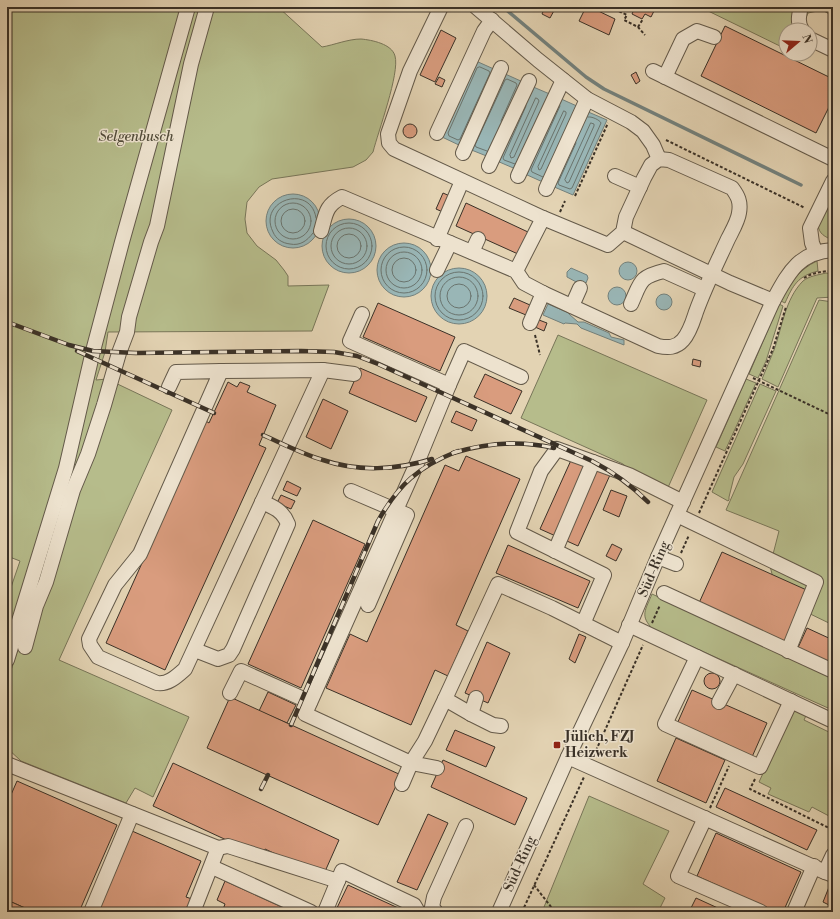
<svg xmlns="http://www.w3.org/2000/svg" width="840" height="919" viewBox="0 0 840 919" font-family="'Libre Bodoni',serif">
  <rect width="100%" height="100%" fill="#e3d3b3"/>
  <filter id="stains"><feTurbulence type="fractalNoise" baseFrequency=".005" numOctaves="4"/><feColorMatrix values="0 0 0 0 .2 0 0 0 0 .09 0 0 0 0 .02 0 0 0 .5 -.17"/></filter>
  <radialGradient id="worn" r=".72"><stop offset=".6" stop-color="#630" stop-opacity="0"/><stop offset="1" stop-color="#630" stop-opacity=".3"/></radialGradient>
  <!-- green -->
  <g fill="#b6bc8b" stroke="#787659">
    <path d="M7 7H278L322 47C334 45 348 39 361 39 372 40 392 44 395 56 400 73 378 132 373 152L366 160 353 167 272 179 259 187 247 202 245 219 247 233 257 246 276 260 284 270 288 276V286L329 285 312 331 108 332 105 352 96 380 107 379 172 410 59 660 189 717 153 797 135 788 126 803 21 761 7 748V682L27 623 7 617V599L20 561 7 556Z"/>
    <path d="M700 7H833V16L822 10 808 13 801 30H786V49Z"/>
    <path d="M833 194V240C825 237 819 234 818 225Z"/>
    <path d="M817 261 818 271C798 276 793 285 785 303L781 301C790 284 799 269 817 261Z"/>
    <path d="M826 273 833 274V297L817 298 778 387 762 379C766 369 770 360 774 350 782 328 785 299 803 281 809 276 818 275 826 273Z"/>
    <path d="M819 300 833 302V625L800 609 774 582 770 566 779 531 726 510Z"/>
    <path d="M779 304 783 306 766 361 758 378 749 374Z"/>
    <path d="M558 335 707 400 666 492 642 481 623 464 521 418Z"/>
    <path d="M746 379 756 383 725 451 716 447Z"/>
    <path d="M760 384 776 391 743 464 734 477 729 497V500L728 501 712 492Z"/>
    <path d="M652 594 833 677V707L828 708 653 629C639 616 646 609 652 594Z"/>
    <path d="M796 709 808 711 804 720 833 734V808L829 816 812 807 809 812 768 794 771 788 759 782 791 713Z"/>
    <path d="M589 796 669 831 643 884 665 898 658 912H542Z"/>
  </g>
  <!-- water -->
  <g fill="#99b6b6" stroke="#73817d">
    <path d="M476 61 496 70 461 146 442 137Z"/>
    <path d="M503 73 523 82 489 157 469 149Z"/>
    <path d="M531 86 552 95 518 170 497 161Z"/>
    <path d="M559 98 579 107 545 183 525 174Z"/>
    <path d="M586 111 607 120 573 195 552 186Z"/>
    <circle cx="293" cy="221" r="27"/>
    <circle cx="349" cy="246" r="27"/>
    <circle cx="404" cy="270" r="27"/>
    <circle cx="628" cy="271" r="9"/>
    <path d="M571 268 587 275 588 278 586 283 580 284 567 277V272Z"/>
    <circle cx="459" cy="296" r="28"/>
    <circle cx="617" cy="296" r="9"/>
    <circle cx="664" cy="302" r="8"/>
    <path d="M548 304 569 313V314L578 322H584L609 333 611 337 624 340V345L581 328 577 324 565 323 564 324 543 315Z"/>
  </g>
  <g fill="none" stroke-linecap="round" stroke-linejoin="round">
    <!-- shore -->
    <g stroke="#6a746e" stroke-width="1">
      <path d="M480 67 489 71 490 73 460 139 458 140 449 136 448 133 477 68Z"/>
      <path d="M536 98 538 99 539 101 514 157 511 158 510 155Z"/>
      <path d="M564 111 566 112V114L541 169 539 170 538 167Z"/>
      <path d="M591 123 594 124V126L569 182 567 183 565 180Z"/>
      <path d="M576 143 558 183 559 185 570 189 572 188 601 123C600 120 591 116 588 117"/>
      <path d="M487 151 476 147 475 145 505 80 507 79 516 83 517 85 501 121"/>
      <path d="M515 164 504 160 503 158 526 106"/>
      <path d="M543 177 532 172 531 170 560 106"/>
      <circle cx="293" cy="221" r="18"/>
      <circle cx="293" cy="221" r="12"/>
      <circle cx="349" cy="246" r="23"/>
      <circle cx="349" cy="246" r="18"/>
      <path d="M313 233C307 241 300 246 290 244 282 243 276 239 273 232 257 200 311 183 316 218"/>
      <circle cx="349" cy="246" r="12"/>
      <circle cx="404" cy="270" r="23"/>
      <circle cx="404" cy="270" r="18"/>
      <circle cx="404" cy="270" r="12"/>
      <circle cx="459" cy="296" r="24"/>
      <circle cx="459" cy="296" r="19"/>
      <circle cx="459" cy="296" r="12"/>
    </g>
    <!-- stream -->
    <path stroke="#73817d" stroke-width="3.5" d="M503 7 586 77 604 89 801 185"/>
  </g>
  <!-- building -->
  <g fill="#d99c7e" stroke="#3a3127">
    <path d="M545 7H556L550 18 542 14Z"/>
    <path d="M586 7H590L615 19 609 35 579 21Z"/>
    <path d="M635 7H656L651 17 645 14 642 19 632 14Z"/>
    <path d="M725 26 833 79V99L816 133 701 76Z"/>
    <path d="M441 30 456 38 435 82 420 75Z"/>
    <path d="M636 72 640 81 636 84 631 75Z"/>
    <path d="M439 77 445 80 442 87 435 84Z"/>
    <circle cx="410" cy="131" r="7"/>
    <path d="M443 193 452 197 445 213 436 209Z"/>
    <path d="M466 203 528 232 518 254 456 226Z"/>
    <path d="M514 298 530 305 526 315 509 308Z"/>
    <path d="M378 303 455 337 440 371 363 337Z"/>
    <path d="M539 320 547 323 544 331 535 327Z"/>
    <path d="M693 359 701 361 700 367 692 365Z"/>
    <path d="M360 368 427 397 416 422 349 393Z"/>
    <path d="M485 374 522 391 511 414 474 397Z"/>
    <path d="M228 382 237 387 240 382 250 386 247 392 276 405 259 445 266 448 165 670 106 643 206 421 209 423Z"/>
    <path d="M323 399 348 411 331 449 306 437Z"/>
    <path d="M456 411 477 420 472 431 451 422Z"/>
    <path d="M466 456 520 479 456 625 468 631 448 676 435 670 411 725 326 688 350 634 367 642 445 465 459 471Z"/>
    <path d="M572 458 610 475 578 546 540 529Z"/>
    <path d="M287 481 301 488 297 496 283 490Z"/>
    <path d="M611 490 627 496 619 517 603 510Z"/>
    <path d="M281 495 295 501 291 509 277 503Z"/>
    <path d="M313 520 365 544 301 688 248 664Z"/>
    <path d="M612 544 622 549 616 561 606 556Z"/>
    <path d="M508 545 590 581 578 608 496 573Z"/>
    <path d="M722 552 811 592 788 643 699 603Z"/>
    <path d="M807 628 833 640V668L796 652Z"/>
    <path d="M579 634 586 637 575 663 569 659Z"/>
    <path d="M487 642 510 653 488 703 465 693Z"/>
    <circle cx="712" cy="681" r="8"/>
    <path d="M692 690 767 723 752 757 677 724Z"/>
    <path d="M268 692 296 705 287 723 259 711Z"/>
    <path d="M230 697 401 775 378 825 207 748Z"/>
    <path d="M455 730 495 747 486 767 446 750Z"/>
    <path d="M676 738 725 760 706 803 657 781Z"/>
    <path d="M443 760 527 798 515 825 431 787Z"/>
    <path d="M173 763 339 840 323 876 265 849 261 856 153 806Z"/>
    <path d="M17 781 117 825 79 912H34L7 900V804Z"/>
    <path d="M725 788 817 830 807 850 716 807Z"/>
    <path d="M428 814 448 823 417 890 397 882Z"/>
    <path d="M132 831 201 861 186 897 192 899 186 912H97Z"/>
    <path d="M716 833 801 872 783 912H776L697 876Z"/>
    <path d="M225 881 293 912H222L225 904 217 900Z"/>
    <path d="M831 882 833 883V907L823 902Z"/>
    <path d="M348 885 407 912H335Z"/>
    <path d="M696 898 720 909 718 912H689Z"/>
    <path d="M7 900 34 912H7Z"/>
  </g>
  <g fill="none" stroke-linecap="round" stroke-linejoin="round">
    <!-- minor casing -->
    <g stroke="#645a4a" stroke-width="16">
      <g id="minor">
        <path d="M476 7 538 60 587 99 631 122 643 131 653 145 659 159"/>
        <path d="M801 7C799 15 797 22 802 30"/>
        <path d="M810 39 833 50"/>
        <path d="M653 71 833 159"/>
        <path d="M665 77 683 39 697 31 714 37"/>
        <path d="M437 133 484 31 492 20"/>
        <path d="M463 153 501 68"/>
        <path d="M489 166 529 81"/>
        <path d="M518 176 563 80"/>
        <path d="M615 176 640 187"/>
        <path d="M546 189 587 99"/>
        <path d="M321 231C326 214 325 206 342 197L516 271 524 283 543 293 658 346C668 348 676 348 683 340 690 332 693 321 696 312 705 287 717 263 728 239 732 231 738 221 739 213 741 202 738 196 732 188L669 160 659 159 651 165 644 178 626 217 623 232 608 245 543 218 394 149 389 143 388 134 410 71 441 7"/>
        <path d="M623 232 730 283 773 301"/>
        <path d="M437 239 462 181"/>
        <path d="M472 252 478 239"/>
        <path d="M816 253 812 243 810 228 833 181"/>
        <path d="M437 270 450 243"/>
        <path d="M516 271 543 218"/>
        <path d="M631 304C641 282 639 277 664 271L704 289"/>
        <path d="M572 306 580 288"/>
        <path d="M362 314 350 341 449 385 417 463 305 714 411 763 437 768"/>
        <path d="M530 323 543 293"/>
        <path d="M221 371 323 370 354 374"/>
        <path d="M449 385 464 351 521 377"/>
        <path d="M169 387 176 372 221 371 140 554 115 585 89 639 90 645 98 657 157 683C168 685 177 676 185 669L323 370"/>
        <path d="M351 491 407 515 368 605"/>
        <path d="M677 515 816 582 788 651"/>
        <path d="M555 551 593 462"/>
        <path d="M658 557 676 564"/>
        <path d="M664 593 833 671"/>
        <path d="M583 624 604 575 517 532 541 471 557 449 629 475 683 502"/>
        <path d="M629 625 833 721"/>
        <path d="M25 647 36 606 46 582 73 490 88 454 104 405 119 353 127 332 129 317 151 242 157 226 191 64 207 7"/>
        <path d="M195 650 218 659 229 655 233 649 288 524C283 511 274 507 262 502"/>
        <path d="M697 657 665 724 760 767 791 701"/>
        <path d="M7 660 66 468 93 351 122 242 188 7"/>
        <path d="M230 693 241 671 310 702"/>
        <path d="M476 698 471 714 445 699 498 584 552 608 622 643"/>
        <path d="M719 702 734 674"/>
        <path d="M471 714 493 725 501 726"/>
        <path d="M568 757 825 872"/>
        <path d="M7 764 218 848 193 912"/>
        <path d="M402 784 411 763 425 741 445 699"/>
        <path d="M705 818 678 876 761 912"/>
        <path d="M218 848 228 846 338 881"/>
        <path d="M212 867 311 912"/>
        <path d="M833 875 825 872 833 855"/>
        <path d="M91 912 132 814"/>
        <path d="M325 912 342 871 414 905 418 912"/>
        <path d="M436 912 432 907 434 897 466 826"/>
        <path d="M499 912 568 757 622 643 658 557 773 301C788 274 798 252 833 250"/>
        <path d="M794 912 814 866"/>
      </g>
    </g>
    <!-- path -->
    <g stroke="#3a3127" stroke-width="2" stroke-dasharray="3 2" stroke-linecap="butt">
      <path d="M610 7 627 15 624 20 638 27 645 35"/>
      <path d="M638 27 643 19"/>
      <path d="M666 140 805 208"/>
      <path d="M575 196 608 123"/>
      <path d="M560 212 565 201"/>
      <path d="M804 278C812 273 823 271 833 271"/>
      <path d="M535 335 540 355"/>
      <path d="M753 378 833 416"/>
      <path d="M699 513 773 349 786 307"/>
      <path d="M681 553 689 535"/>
      <path d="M652 623 660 605"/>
      <path d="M594 755 643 645"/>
      <path d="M755 779 750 789 833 830"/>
      <path d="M710 808 729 766"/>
      <path d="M534 885 555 912"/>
      <path d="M522 912 584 777"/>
    </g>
    <!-- minor -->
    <use href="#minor" stroke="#ede2ce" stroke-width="14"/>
    <!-- rail casing -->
    <g stroke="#3a3127" stroke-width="4.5">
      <g id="rail">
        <path d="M7 322 69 345 93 351 136 353 301 351 334 352 357 356 378 364 592 461C613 472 631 485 648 502"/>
        <path d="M77 351 214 413"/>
        <path d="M263 435C283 444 302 454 323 460 358 472 397 470 432 459"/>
        <path d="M453 453C486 443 520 440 554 448"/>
        <path d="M291 725 378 521C399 484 418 467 458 451"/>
        <path d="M261 789 268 775"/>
      </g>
    </g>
    <!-- rail -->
    <use href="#rail" stroke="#ede2ce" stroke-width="3" stroke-dasharray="9" stroke-linecap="butt"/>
  </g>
  <!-- markers -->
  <rect fill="#8f2418" stroke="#ede2ce" stroke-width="1.5" x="553" y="741" width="8" height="8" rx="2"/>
  <g text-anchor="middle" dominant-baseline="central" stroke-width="3" stroke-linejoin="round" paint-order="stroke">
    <!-- park labels -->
    <g font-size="14" font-style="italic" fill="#534d3b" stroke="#ede2ce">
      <text x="136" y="137">Selgenbusch</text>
    </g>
    <!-- street labels -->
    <g font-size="14" fill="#3a3127" stroke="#ede2ce">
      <text transform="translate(654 569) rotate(-67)">Süd-Ring</text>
      <text transform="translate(520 864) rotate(-66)">Süd-Ring</text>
    </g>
    <!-- poi labels -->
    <g font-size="14" font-weight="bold" fill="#3a3127" stroke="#ede2ce" text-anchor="start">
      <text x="565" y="737">Jülich, FZJ<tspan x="565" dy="16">Heizwerk</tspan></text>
    </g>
  </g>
  <!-- margin -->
  <rect width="840" height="919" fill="none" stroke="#e3d3b3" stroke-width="24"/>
  <rect x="8" y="8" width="824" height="903" fill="none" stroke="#3a3127" stroke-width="2"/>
  <rect x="12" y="12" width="816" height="895" fill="none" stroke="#3a3127"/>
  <!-- north arrow -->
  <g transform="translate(798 42) rotate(71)"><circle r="19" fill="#ede2ce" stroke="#a59b8b"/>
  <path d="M0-3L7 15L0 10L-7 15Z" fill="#8f2418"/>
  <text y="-6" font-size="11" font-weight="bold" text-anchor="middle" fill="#3a3127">N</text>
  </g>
  <rect width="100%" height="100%" filter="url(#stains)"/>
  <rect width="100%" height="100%" fill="url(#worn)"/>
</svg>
